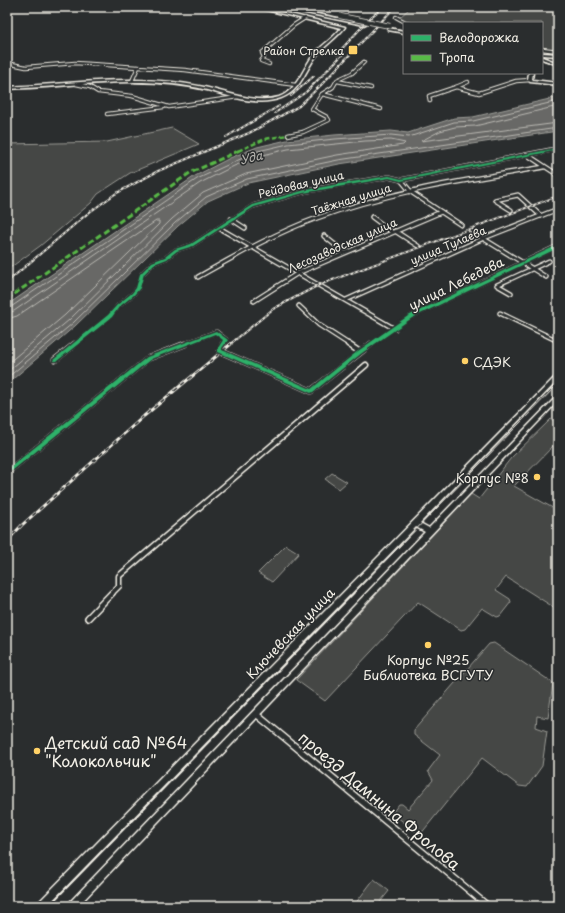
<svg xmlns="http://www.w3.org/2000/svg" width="565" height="913" viewBox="0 0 565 913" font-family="'Playpen Sans',sans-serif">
  <rect width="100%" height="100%" fill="#2a2d2e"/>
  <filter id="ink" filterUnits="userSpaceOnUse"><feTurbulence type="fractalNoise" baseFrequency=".025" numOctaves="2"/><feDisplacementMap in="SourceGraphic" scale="8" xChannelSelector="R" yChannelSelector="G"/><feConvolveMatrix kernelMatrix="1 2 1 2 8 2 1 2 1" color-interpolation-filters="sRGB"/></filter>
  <g filter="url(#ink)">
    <!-- green -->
    <g fill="#444645" stroke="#9c9c96">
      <path d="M411 7H558V50L542 49V23H412L399 18Z"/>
      <path d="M172 128 199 144 130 173 98 194 91 203 40 246 7 270V144L107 142Z"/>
      <path d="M551 419 558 423V441L514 486 558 511V610L506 577 496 590 510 599 511 602 500 616 497 617 482 608 465 629 461 630 418 602 325 701 296 680 471 494 479 499 511 458Z"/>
      <path d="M332 473 347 482 339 489 325 479Z"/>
      <path d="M286 545 299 553 272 582 258 573Z"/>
      <path d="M494 643 553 683 548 718 537 716 536 727 547 731 542 766 527 787 519 786 482 758 420 835 392 813 399 804H402L408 809 433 780 428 771 440 755 414 735V730L489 644Z"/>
      <path d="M374 879 389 891 377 906H357L355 904Z"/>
    </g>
    <!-- water -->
    <path fill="#676866" stroke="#9f9f9a" d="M558 97V131L339 164 248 183 208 201 178 226 75 326 7 384V305L195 176 230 158 257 147 287 140 334 135 391 131 408 133 454 118 473 117Z"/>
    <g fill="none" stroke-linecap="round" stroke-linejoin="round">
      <!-- shore -->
      <g stroke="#bcbab4" stroke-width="1">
        <path d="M558 106 475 126 455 127 440 131 421 141 558 123"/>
        <path d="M7 308 11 307 197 179 258 151 288 144 335 139 391 135 409 137 454 122 473 121 558 101"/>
        <path d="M7 313 14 311 200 183 234 166 259 156 288 149 365 141 391 140 405 143 403 145 337 155 246 174 203 193 172 219 69 320 7 372"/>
        <path d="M7 319 17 316 156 221H159V224L65 315 7 364"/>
        <path d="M7 378 73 323 175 223 206 197 247 179 338 160 558 128"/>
      </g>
      <!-- street-far3 casing -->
      <g stroke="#f4f1e8" stroke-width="4.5">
        <g id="street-far3">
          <path d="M396 17 407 23"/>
          <path d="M542 49 558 51"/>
          <path d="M7 63 26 67 75 63 185 70 296 85"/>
          <path d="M269 64 261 61 264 57 262 53 294 25 305 18"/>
          <path d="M132 81 138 67"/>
          <path d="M337 81 371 88"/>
          <path d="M76 84 90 87 98 92 132 96 169 107 238 97"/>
          <path d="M456 87 468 82"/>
          <path d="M322 94 381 109"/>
          <path d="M430 101 429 96 456 87 479 93 516 81 531 80"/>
          <path d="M107 114 164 107"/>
          <path d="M288 135 303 132 329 120 327 117 312 109 322 94 333 87 337 80 352 73 364 62"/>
          <path d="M546 151 558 149"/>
        </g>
      </g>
      <!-- street-far2 casing -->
      <g stroke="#f4f1e8" stroke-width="5.5">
        <g id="street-far2">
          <path d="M529 156 558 175"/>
          <path d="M401 180 411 192 461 225"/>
          <path d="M511 210 495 200 518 195 541 216"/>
          <path d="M372 217 392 232"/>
          <path d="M231 219 245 228"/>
          <path d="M219 228 395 329"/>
          <path d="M395 231 418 246"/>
          <path d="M471 231 546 277"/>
          <path d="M324 236 344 252"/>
          <path d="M198 277C237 255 275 233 317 218 390 191 468 180 544 167"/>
          <path d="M511 293 497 285 549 261"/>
          <path d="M346 300 484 238 558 209"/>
          <path d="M254 301 298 273 441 212"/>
          <path d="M299 306 319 325 350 345"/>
          <path d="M500 313 558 341"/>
          <path d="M74 345 110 316 118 306 133 294 138 288 142 274 153 263 166 258 176 250 192 245 253 206 302 192 339 185 389 177 401 180 551 150"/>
          <path d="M182 345 216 332 226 340 222 345"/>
          <path d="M370 345 410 317 558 246"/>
        </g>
      </g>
      <!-- street-far1 casing -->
      <g stroke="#f4f1e8" stroke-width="7">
        <g id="street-far1">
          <path d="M223 344 220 351 311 391 371 344"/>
          <path d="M348 344 360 352"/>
          <path d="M55 360 75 344"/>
          <path d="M11 469 149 358 185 344"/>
          <path d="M111 594 119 586V576L366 365"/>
        </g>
      </g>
      <!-- street casing -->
      <g stroke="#f4f1e8" stroke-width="8">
        <g id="street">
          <path d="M88 618 112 593"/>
          <path d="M256 714 488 906"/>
        </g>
      </g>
      <!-- secondary casing -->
      <g stroke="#f4f1e8" stroke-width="3">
        <g id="secondary">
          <path d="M254 7H260L345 27C337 38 325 45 317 55 305 70 301 91 281 98 257 107 230 96 207 90 142 74 73 87 7 89V87C72 84 140 73 204 87 227 92 256 104 279 97 298 90 303 67 315 53 323 44 334 38 341 28Z"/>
          <path d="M558 375V380L420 523 429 528 556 397 558 396V401L78 906H68L69 903 425 532 416 527 47 906H37L38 903 556 376Z"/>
        </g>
      </g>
      <!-- primary casing -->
      <g stroke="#f4f1e8" stroke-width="3">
        <g id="primary">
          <path d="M277 7H285L366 24 364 25Z"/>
          <path d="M388 28 404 31V33L388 30Z"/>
          <path d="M542 53 558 54V56L542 55Z"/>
          <path d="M542 57 558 63V65L542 59Z"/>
          <path d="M529 73H533L532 79 533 80 558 83V85L530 82 528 79Z"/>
        </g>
      </g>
      <!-- street-far3 -->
      <use href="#street-far3" stroke="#2a2d2e" stroke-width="2.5"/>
      <!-- street-far2 -->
      <use href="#street-far2" stroke="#2a2d2e" stroke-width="3"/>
      <!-- street-far1 -->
      <use href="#street-far1" stroke="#2a2d2e" stroke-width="4"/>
      <!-- street -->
      <use href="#street" stroke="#2a2d2e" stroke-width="5"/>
      <!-- secondary -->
      <use href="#secondary" fill="#2a2d2e" fill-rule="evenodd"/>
      <!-- primary -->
      <use href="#primary" fill="#2a2d2e" fill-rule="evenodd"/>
      <!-- tram-far1 -->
      <g stroke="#f4f1e8" stroke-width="1">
        <path d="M284 7 404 30"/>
        <path d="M542 60 558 65"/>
        <path d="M353 594 558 384"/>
      </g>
      <!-- tram -->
      <path stroke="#f4f1e8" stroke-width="1.5" d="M49 906 354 593"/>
      <!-- rail-far1 casing -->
      <g stroke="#f4f1e8" stroke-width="2">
        <g id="rail-far1">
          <path d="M337 54 372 16 383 8"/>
          <path d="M291 96 314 76"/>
          <path d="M275 113 306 92 344 53"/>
          <path d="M226 137 279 106"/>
          <path d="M7 282 87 214 115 194 158 171 249 133 299 106 321 85 395 7"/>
          <path d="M229 345 273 309 319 285 558 196"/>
        </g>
      </g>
      <!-- rail casing -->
      <g stroke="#f4f1e8" stroke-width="3">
        <path id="rail" d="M7 541 22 525 144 416 231 344"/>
      </g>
      <!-- rail-far1 -->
      <use href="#rail-far1" stroke="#2a2d2e" stroke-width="1" stroke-dasharray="2.5" stroke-linecap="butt"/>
      <!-- rail -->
      <use href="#rail" stroke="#2a2d2e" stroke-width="1.5" stroke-dasharray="4.5" stroke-linecap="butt"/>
      <!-- primary-bridge casing -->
      <g stroke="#f4f1e8" stroke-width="6" stroke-linecap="butt">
        <path id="primary-bridge" d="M340 16 390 26"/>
      </g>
      <!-- primary-bridge -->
      <use href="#primary-bridge" stroke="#2a2d2e" stroke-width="4.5"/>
      <!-- quiet-far1 -->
      <path stroke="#58b947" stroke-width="2.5" stroke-dasharray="5 2.5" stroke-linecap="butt" d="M238 151 265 139 288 135"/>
      <!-- quiet -->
      <path stroke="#58b947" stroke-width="3" stroke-dasharray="6 3" stroke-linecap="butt" d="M7 299 190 173 240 150"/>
      <!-- cycleway casing -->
      <g stroke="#2a2d2e" stroke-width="3">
        <g id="cycleway">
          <path d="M558 148V150L401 181 389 178 303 193 254 207 193 246 177 251 167 259 154 264 144 274 140 288 134 295 119 307 112 317 57 361H53V360L108 315 117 305 132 293 136 288 140 274 152 262 165 257 175 249 191 244 252 205 302 191 339 184 389 176 401 179Z"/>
          <path d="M558 245V248L412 318 362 353 313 392 311 393 218 352V348L223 340 215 334 151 359 13 470 11 471 8 469 147 357 216 331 228 340 222 348V350L311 389 358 351 408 316Z"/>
        </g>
      </g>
      <!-- cycleway -->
      <use href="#cycleway" fill="#2db169" fill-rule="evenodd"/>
    </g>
  </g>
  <!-- markers -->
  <g fill="#ffd166" stroke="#2a2d2e" stroke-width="1.5">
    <rect x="348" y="45" width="10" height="10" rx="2"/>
    <circle cx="465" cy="361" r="4"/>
    <circle cx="537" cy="477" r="4"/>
    <circle cx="428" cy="645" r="4"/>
    <circle cx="37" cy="751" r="4"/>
  </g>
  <g text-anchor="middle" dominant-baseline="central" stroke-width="3" stroke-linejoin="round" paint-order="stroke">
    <!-- far-poi labels -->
    <g font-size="11" fill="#f4f1e8" stroke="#2a2d2e" text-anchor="end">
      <text x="344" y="50">Район Стрелка</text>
    </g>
    <!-- far-street labels -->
    <g font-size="11" fill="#f4f1e8" stroke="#2a2d2e">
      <text transform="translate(301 184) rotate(-13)">Рейдовая улица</text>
      <text transform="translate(351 199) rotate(-17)">Таёжная улица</text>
      <text transform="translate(342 245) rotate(-24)">Лесозаводская улица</text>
      <text transform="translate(448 245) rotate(-23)">улица Тулаева</text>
    </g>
    <!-- far-water labels -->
    <g font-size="12" font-style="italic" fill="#b5b3ae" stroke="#2a2d2e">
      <text transform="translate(251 157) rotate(-13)">Уда</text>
    </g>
    <!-- street labels -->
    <g font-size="13" fill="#f4f1e8" stroke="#2a2d2e">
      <text transform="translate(456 283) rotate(-26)">улица Лебедева</text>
      <text transform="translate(290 633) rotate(-46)">Ключевская улица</text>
    </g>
    <!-- poi labels -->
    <g font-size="13" fill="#f4f1e8" stroke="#2a2d2e" text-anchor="start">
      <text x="473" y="361">СДЭК</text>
      <text x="529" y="477" text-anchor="end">Корпус №8</text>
      <text x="428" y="659" text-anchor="middle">Корпус №25<tspan x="428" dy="15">Библиотека ВСГУТУ</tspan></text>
    </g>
    <!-- near-poi labels -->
    <g font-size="16" fill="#f4f1e8" stroke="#2a2d2e" text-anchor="start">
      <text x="45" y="742">Детский сад №64<tspan x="45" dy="18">"Колокольчик"</tspan></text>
    </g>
    <!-- near-street labels -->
    <g font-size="16" fill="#f4f1e8" stroke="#2a2d2e">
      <text transform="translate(380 800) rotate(40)">проезд Дамнина Фролова</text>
    </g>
  </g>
  <!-- margin -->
  <rect width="565" height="913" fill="none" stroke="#2a2d2e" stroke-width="24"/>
  <rect x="12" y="12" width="541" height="889" fill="none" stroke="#f4f1e8" stroke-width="1.5" filter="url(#ink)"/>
  <!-- legend -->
  <rect x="403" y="22" width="140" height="52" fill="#2a2d2e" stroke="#7b7b78"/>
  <rect x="411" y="35" width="20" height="6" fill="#2db169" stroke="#7b7b78"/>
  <text x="439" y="42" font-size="12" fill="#f4f1e8">Велодорожка</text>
  <rect x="411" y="55" width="20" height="6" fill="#58b947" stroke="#7b7b78"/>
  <text x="439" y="62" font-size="12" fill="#f4f1e8">Тропа</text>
</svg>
